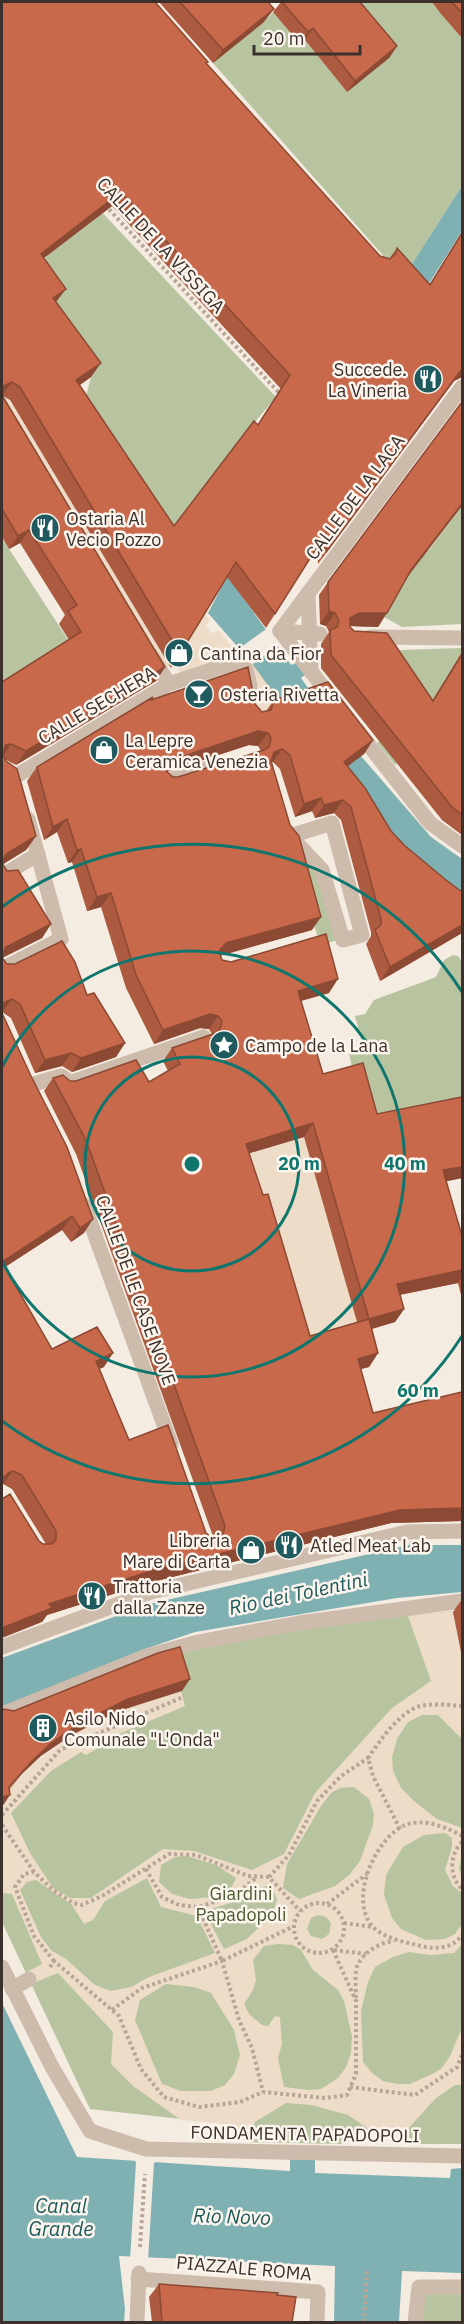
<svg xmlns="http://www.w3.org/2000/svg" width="464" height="2324" viewBox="0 0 464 2324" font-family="'IBM Plex Sans',sans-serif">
  <rect width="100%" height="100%" fill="#f4ebe1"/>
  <!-- green -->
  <g fill="#b8c4a0">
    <path d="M339 2H432L462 37V186L403 278 213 63 264 22 273 12 305 40 347 92Z"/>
    <path d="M96 206 276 397 245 434 170 547 81 415 91 377 40 279 46 257Z"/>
    <path d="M462 506V624L402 627 384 617 386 518 429 550Z"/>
    <path d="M2 538 74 649 2 689Z"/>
    <path d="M462 648V652L435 697 438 725 395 765 377 743 420 709 385 657 401 650Z"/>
    <path d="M292 848 320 872 338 940 320 945Z"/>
    <path d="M453 955 458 956 462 962V1099L365 1118 349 1054 364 1049 355 1016 365 1014 374 1000 436 977 444 960Z"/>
    <path d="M453 1611 462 1657V2144H413L405 2131 350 2133 342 2144 248 2142 227 2124 90 2109 2 1922V1799L151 1700 171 1655 301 1627Z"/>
    <path d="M425 2294H462V2322H421Z"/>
  </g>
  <!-- plaza -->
  <g fill="#ecdcc8" fill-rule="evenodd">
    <path d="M2 389 95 540 204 614 210 620 206 626 213 634 218 630 236 651 234 652 246 669 251 662 284 707 253 717 192 696 174 661 146 684 2 460Z"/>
    <path d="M122 725 273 1146 316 1133 360 1332 304 1357 208 1053 196 1021Z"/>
    <path d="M453 1611 462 1657V1739L438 1715H422L408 1722 397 1739 392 1757 393 1771 401 1788 415 1802 437 1819 462 1828V1854L459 1868 462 1878V1893L453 1886 445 1870 452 1847V1838L445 1833 424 1835 403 1847 386 1875 384 1895 392 1918 401 1929 426 1940 445 1939 455 1934 462 1924V1944L454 1953 430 1955 409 1952 393 1957 375 1967 368 1982 361 2010 363 2062 372 2073 383 2081 398 2084H410L434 2073 442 2068 450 2056 462 2028V2085H455L436 2098 406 2131 373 2132 348 2115 311 2105 286 2103 255 2122 245 2139 228 2124 181 2120 133 2086 111 2064 113 2032 58 1973 31 1984 25 1973 42 1964 12 1894 2 1893V1799L4 1794 32 1765 72 1735 119 1711 181 1691 185 1706 107 1739V1743L86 1755 81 1752 51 1771 11 1813 30 1853 53 1888 70 1898H91L163 1849 194 1851 252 1870 284 1854 315 1793 392 1708 431 1681 408 1616ZM354 1787 369 1799 374 1814 373 1825 360 1861 349 1875 335 1886 299 1899 283 1888 287 1864 321 1806 331 1793 340 1788ZM187 1856 216 1865 236 1878 230 1890 214 1897 190 1899 172 1894 159 1882 161 1865 175 1857ZM147 1878 161 1907 197 1916 215 1953 149 1977 131 1987 111 1991 95 1985 66 1959 52 1951 41 1937 20 1890 27 1882 36 1880 72 1905 84 1924 93 1920 105 1901ZM267 1886 274 1892 277 1900 272 1915 247 1939 224 1949 204 1911 237 1901 259 1888ZM318 1915 326 1917 331 1923 329 1934 322 1939 311 1936 307 1929 311 1918ZM278 1944 293 1945 301 1950 313 1970 338 1990 344 2001 352 2036 351 2053 346 2067 338 2078 321 2089 308 2090 284 2087 278 2058 282 2044 280 2017 275 2016 268 2026 262 2025 249 2014 244 2004 253 1990 256 1980 253 1960 264 1946ZM166 1984 194 1987 211 1993 234 2030 240 2055 234 2074 225 2085 211 2091H181L162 2084 135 2020 140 2000Z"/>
  </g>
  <!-- water -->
  <g fill="#7fb0b2">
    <path d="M462 186V231L316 463 239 592 291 665 296 663 305 675 301 678 335 726 431 837 462 859V912L320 757 251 662 208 613 342 358 403 278Z"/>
    <path d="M410 1541H425L427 1545H462V1592L397 1598 195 1632 142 1650 2 1707V1658L149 1604 409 1545Z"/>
    <path d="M2 2003 77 2157 290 2171V2159H315V2173L450 2178 451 2169 462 2168V2273L402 2271 399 2322H334L335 2266 119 2256 125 2309 124 2322H2Z"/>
  </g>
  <!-- pier -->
  <g fill="#f4ebe1">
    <path d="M269 627 281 644 250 666 237 650Z"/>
    <path d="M132 2158 158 2160 154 2163 148 2261 130 2260 136 2162Z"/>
  </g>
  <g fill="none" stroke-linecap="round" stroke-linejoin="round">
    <!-- path -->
    <g stroke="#b9a596" stroke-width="4" stroke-dasharray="3 3" stroke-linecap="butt">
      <path d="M105 205 281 395"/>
      <path d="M2 1815 60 1750 183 1697"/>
      <path d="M2 1825 34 1872"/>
      <path d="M400 1829 373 1776 368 1758C380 1741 399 1712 420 1706 434 1703 449 1705 462 1706"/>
      <path d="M462 1836C447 1827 423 1818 405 1825 375 1838 347 1902 374 1928 387 1939 405 1942 421 1946 437 1950 453 1948 462 1935"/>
      <path d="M462 1842C449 1855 449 1877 462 1889"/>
      <path d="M146 1869 162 1897 179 1905 198 1907 234 1896 257 1877"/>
      <path d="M269 1877 289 1855 317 1801 341 1776 368 1758"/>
      <circle cx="319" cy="1928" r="25"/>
      <path d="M327 1904 367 1874"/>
      <path d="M198 1907 222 1961 294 1926"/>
      <path d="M344 1923 373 1927"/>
      <path d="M334 1950 366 1954"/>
      <path d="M54 1961 34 1936 15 1887 24 1874 34 1872 53 1890 73 1903 82 1905 102 1896 169 1854 196 1855 248 1876 269 1877 300 1911"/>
      <path d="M50 1967 54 1961 119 2016 141 2069 164 2097 199 2107 240 2102 263 2092 325 2098 347 2095 356 2074V2001L333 1950"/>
      <path d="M356 1998C356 1988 354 1972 358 1964 365 1951 381 1942 394 1941"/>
      <path d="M112 2010 142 1988 222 1961 239 2020 252 2048 263 2092"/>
      <path d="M350 2087 415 2095 457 2067 462 2055"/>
      <path d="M140 2247 145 2174"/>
      <path d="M364 2322 367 2271"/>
    </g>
    <!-- minor -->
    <g stroke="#cdbbac" stroke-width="15">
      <path d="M308 593 311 672"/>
      <path d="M280 631 462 387"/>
      <path d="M280 631 333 700"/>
      <path d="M280 631 320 634"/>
      <path d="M370 637 462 638"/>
      <path d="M151 655 169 684"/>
      <path d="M357 730 430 823 462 846"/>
      <path d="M16 776 169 684 236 662 246 669 250 686"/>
      <path d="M166 781 215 766"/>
      <path d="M290 835V836L322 870 343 940 362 935 332 823 290 836"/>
      <path d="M2 876 38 854"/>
      <path d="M2 969 61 939 28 819"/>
      <path d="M30 1085 61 1076 70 1082"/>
      <path d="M63 1085 203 1037"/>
      <path d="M84 1205 171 1444"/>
      <path d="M2 1647 151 1592 407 1532 462 1531"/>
      <path d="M2 1714 147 1656 198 1642 299 1623 462 1601"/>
      <path d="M2 1967 52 2067 90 2131 146 2149 462 2156"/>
      <path d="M12 1989 29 1979"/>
      <path d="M138 2279 318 2292 317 2322"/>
      <path d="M137 2322 139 2273"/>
      <path d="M415 2322 419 2287H462"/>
    </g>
  </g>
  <!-- wall -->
  <g fill="#ac5a40" fill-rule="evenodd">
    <path d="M2 2 208 62 206 64 380 256 389 259 397 248 430 284 462 232V377L454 381 318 564 317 548 266 628 227 577 180 654 171 668 10 400 3 396 165 667 156 681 16 765 4 759 36 836 26 850 2 864 51 924 42 938 2 958 3 959 7 964 87 995 125 1043 116 1057 72 1072 62 1066 35 1073 11 1018 2 1012 84 1233 71 1242 62 1230 5 1267 52 1349 104 1367 99 1369 129 1440 206 1533 214 1539 76 1154 44 1091 53 1078 70 1081 149 1082 168 1071 163 1061 172 1048 212 1034 209 1029 200 1028 154 1044 126 988 101 907 87 911 72 862 68 863 57 832 44 840 27 781 37 767 151 700 255 704 262 712 266 711 274 700 373 740 364 754 347 766 391 831 404 845 446 880 462 892V933L380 981 366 944 371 936V932L341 820 334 813 315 818 312 811 295 817 280 769 273 762 271 763 312 930 220 955 222 960 329 993 301 1001 323 1074 377 1114 462 1097V1178L446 1181 462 1236V1299L458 1283 400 1295 404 1309 395 1322 372 1329 378 1353 369 1367 361 1369 373 1413 462 1395V1521L391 1523 148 1583 47 1615 42 1622 39 1541 43 1544H46L12 1489 3 1484 2 1485V682L69 640 59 624 65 615 20 543 9 549 2 537ZM112 206 281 389 258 425 174 526 80 385 91 377 56 303 44 258ZM249 745 258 746 261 751 178 777H173L167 772ZM304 1137 357 1322 310 1336 249 1153Z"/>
    <path d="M159 2H268L264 22 213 63Z"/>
    <path d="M281 2H360L397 46 389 58 347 92 305 40 300 44 273 12Z"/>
    <path d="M432 2H462V38L441 14Z"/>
    <path d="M409 575 378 627 350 626 354 631 433 700 462 652V835L442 820 321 668V644L329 632 326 626 320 624 319 595 328 582Z"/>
    <path d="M462 1599V1657L453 1612Z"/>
    <path d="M159 2284 277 2295 292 2322H152L149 2297Z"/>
  </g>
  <!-- shaded-wall -->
  <g fill="#8c4a34">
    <path d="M274 9 264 22 213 63 223 50Z"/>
    <path d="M313 28 305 40 300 44 308 32Z"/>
    <path d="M397 46 389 58 347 92 355 81Z"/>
    <path d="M121 192 112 206 32 267 41 254Z"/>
    <path d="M66 289 56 302 53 298Z"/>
    <path d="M101 363 91 377 67 394 76 380Z"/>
    <path d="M462 369V377L454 381 318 564Z"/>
    <path d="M12 382 2 395 3 386Z"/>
    <path d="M462 504V506L402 584 411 570Z"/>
    <path d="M29 530 20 543 9 549 18 536Z"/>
    <path d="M329 611 335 613 326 626 320 624Z"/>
    <path d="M359 613H387L378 627 349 626 350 618Z"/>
    <path d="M165 667 156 681 16 765 26 751Z"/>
    <path d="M258 731 268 733 258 746 249 745 159 774 169 761Z"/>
    <path d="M373 740 364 754 335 776 344 762Z"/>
    <path d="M11 744 2 757V752L6 745Z"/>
    <path d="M282 749 273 762 264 765 274 752Z"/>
    <path d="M321 798 312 811 295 817 304 804Z"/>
    <path d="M343 800 334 813 315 818 324 805Z"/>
    <path d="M67 819 57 832 44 840 53 827Z"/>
    <path d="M36 836 26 850 2 865 6 854Z"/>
    <path d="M81 849 72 862 68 863 77 850Z"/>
    <path d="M111 893 101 907 87 911 97 897Z"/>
    <path d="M321 917 312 930 216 957 219 951 226 943Z"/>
    <path d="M51 924 42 938 2 958V954L6 947Z"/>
    <path d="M462 925V933L380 981 390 967Z"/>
    <path d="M338 979 329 993 289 1004 298 991Z"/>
    <path d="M12 999 2 1012 3 1003Z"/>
    <path d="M210 1014 218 1016 209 1029 200 1028 154 1044 163 1030Z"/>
    <path d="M125 1043 116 1057 72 1072 81 1058Z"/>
    <path d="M71 1053 62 1066 35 1073 45 1060Z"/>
    <path d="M313 1123 304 1137 237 1157 246 1144Z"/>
    <path d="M462 1167V1178L434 1184 443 1170Z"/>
    <path d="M72 1216 62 1230 2 1269V1262Z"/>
    <path d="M93 1219 84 1233 71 1242 80 1228Z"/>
    <path d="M462 1270V1276L458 1283 388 1297 397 1284Z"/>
    <path d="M404 1309 395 1322 360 1332 369 1319Z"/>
    <path d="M113 1353 104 1367 86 1374 96 1361Z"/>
    <path d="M378 1353 369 1367 348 1372 358 1359Z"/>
    <path d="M13 1471 3 1484 2 1485V1482L8 1473Z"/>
    <path d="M462 1508V1521L391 1523 148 1583 47 1615 42 1622 2 1638V1628L49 1604 157 1569 400 1510Z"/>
    <path d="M190 1679 182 1691 119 1711 72 1735 41 1756 22 1774 3 1797 10 1795 2 1807V1797L31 1762 50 1744 80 1723 128 1699Z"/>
  </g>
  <!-- building -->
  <g fill="#c8694b" stroke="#8c4a34" stroke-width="1.5" fill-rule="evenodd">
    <path d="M2 2H155L208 62 206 63 380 256 390 259 396 253 397 248 430 285 462 233V369L327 551 326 533 275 614 236 562 180 654 20 387 12 382 3 386V397L165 667 26 751 11 744 6 745 2 753 6 761 17 769 36 836 6 854 2 863 7 871 18 870 51 924 6 947 2 954 3 959 7 964H15L62 941 75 962 87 995 94 993 125 1043 81 1058 71 1053 45 1060 20 1004 12 999 3 1003 2 1013 31 1076 67 1147 93 1219 80 1228 72 1216 2 1262 52 1349 97 1327 113 1353 96 1361 129 1440 168 1425 206 1533 214 1539 223 1535 225 1526 86 1140 53 1078 63 1075 70 1081H76L136 1060 149 1082 180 1064 172 1048 216 1033 220 1030 222 1021 218 1016 210 1014 163 1030 136 975 111 893 97 897 81 849 77 850 67 819 53 827 37 767 153 697 151 700 248 667 255 704 262 712 271 710 274 700 328 682 373 740 344 762 365 788 391 831 404 845 446 880 462 892V925L390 967 375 930 381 925V919L351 807 343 800 324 805 321 798 304 804 290 755 282 749 274 752 271 761 290 825 299 836 321 917 226 943 219 951 222 960 231 962 326 934 338 979 298 991 323 1074 363 1063 377 1114 462 1097V1167L443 1170 462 1236V1270L397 1284 404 1309 369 1319 378 1353 358 1359 373 1413 462 1392V1508L400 1510 157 1569 49 1604 52 1608 2 1628V1499L10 1494 39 1541 43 1544H52L56 1540V1531L22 1475 13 1471 8 1473 4 1478 2 1474V682L81 632 68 611 77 605 29 530 18 536 2 509ZM121 192 290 375 258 425 254 421 174 526 76 380 101 363 53 298 66 289 41 254ZM258 731 268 733 271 738 269 747 264 750 178 777H173L166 771 169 761ZM313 1123 369 1319 310 1336 268 1194 263 1195 246 1144Z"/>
    <path d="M180 2H268L274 9 223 50Z"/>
    <path d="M282 2H360L397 46 355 81 313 28 308 32Z"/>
    <path d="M452 2H462V13Z"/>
    <path d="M462 402V504L411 570 387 613H359L350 618V627L354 631 387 633 433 701 462 654V815L452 807 331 655 330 630 337 627 339 621 335 613 329 611 328 582Z"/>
    <path d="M180 1647 190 1679 128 1699 80 1723 50 1744 31 1762 9 1787 10 1795 2 1797V1711L4 1709 14 1711 158 1653Z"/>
    <path d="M159 2284 278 2293 277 2295 296 2297 292 2322H162Z"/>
  </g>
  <!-- distance rings -->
  <g fill="none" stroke="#0f766e" stroke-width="3">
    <circle cx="192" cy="1164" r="107"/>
    <path d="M2 1067A213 213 0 1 1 2 1261"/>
    <path d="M462 1336A320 320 0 0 1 2 1421M2 907A320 320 0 0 1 462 992"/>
  </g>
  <!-- icons -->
  <defs>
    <g id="restaurant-disc" transform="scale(1.5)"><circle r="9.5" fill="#1f5a5e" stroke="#fbf5ee"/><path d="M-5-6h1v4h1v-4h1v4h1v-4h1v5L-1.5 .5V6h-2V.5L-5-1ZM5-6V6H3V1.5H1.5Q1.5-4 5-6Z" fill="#fff"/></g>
    <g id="shop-disc" transform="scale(1.5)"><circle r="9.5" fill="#1f5a5e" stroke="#fbf5ee"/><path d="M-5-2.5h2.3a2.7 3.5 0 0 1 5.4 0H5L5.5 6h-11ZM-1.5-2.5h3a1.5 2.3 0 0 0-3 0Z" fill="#fff"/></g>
    <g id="bar-disc" transform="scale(1.5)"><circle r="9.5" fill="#1f5a5e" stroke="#fbf5ee"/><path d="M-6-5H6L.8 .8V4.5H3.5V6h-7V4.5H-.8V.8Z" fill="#fff"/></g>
    <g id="sight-disc" transform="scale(1.5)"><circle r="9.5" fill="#1f5a5e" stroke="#fbf5ee"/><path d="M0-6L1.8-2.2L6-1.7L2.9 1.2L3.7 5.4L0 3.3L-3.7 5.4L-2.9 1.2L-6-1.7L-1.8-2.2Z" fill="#fff"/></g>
    <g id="building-disc" transform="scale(1.5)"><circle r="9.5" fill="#1f5a5e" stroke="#fbf5ee"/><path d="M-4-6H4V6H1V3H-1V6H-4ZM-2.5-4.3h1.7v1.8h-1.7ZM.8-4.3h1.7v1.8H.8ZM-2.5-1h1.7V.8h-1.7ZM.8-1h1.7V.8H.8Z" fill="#fff"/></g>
  </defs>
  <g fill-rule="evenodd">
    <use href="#restaurant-disc" x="428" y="379"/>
    <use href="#restaurant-disc" x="45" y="528"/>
    <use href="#shop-disc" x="179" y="653"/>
    <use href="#bar-disc" x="199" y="694"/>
    <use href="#shop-disc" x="104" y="750"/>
    <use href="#sight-disc" x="224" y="1045"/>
    <use href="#restaurant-disc" x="289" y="1545"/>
    <use href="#shop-disc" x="251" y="1550"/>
    <use href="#restaurant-disc" x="92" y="1596"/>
    <use href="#building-disc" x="43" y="1728"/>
  </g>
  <g text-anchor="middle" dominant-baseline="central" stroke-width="5" stroke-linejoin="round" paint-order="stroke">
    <!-- street labels -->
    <g font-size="18" fill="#3b302b" stroke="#fbf5ee">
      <text transform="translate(161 245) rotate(47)">CALLE DE LA VISSIGA</text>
      <text transform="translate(355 497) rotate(-53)">CALLE DE LA LACA</text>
      <text transform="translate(97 705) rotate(-31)">CALLE SECHERA</text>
      <text transform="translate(136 1290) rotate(70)">CALLE DE LE CASE NOVE</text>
      <text transform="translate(305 2134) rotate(1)">FONDAMENTA PAPADOPOLI</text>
      <text transform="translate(244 2268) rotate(5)">PIAZZALE ROMA</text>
    </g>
    <!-- poi labels -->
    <g font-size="18" fill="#3b302b" stroke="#fbf5ee" text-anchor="start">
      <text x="407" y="369" text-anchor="end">Succede.<tspan x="407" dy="21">La Vineria</tspan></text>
      <text x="66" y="518">Ostaria Al<tspan x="66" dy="21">Vecio Pozzo</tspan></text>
      <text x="200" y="653">Cantina da Fior</text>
      <text x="220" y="694">Osteria Rivetta</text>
      <text x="125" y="740">La Lepre<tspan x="125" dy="21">Ceramica Venezia</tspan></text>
      <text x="245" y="1045">Campo de la Lana</text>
      <text x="230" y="1540" text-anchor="end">Libreria<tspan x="230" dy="21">Mare di Carta</tspan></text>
      <text x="310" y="1545">Atled Meat Lab</text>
      <text x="113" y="1586">Trattoria<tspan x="113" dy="21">dalla Zanze</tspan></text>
      <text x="64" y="1718">Asilo Nido<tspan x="64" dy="21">Comunale "L'Onda"</tspan></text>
    </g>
    <!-- park labels -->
    <g font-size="18" fill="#4a5a2e" stroke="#fbf5ee">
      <text x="241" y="1893">Giardini<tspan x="241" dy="21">Papadopoli</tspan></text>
    </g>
    <!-- water labels -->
    <g font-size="20" font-style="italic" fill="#1f5a5e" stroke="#fbf5ee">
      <text transform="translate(298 1593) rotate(-12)">Rio dei Tolentini</text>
      <text x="61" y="2205">Canal<tspan x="61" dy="23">Grande</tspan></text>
      <text transform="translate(232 2216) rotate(2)">Rio Novo</text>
    </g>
  </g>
  <circle cx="192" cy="1164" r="9" fill="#0f766e" stroke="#fbf5ee" stroke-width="3"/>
  <g font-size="18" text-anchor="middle" font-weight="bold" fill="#0f766e" stroke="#fbf5ee" stroke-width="5" stroke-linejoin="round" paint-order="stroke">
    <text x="299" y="1170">20 m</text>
    <text x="405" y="1170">40 m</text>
    <text x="418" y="1397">60 m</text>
  </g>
  <!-- border -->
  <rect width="464" height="2324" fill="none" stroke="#3b302b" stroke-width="6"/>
  <!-- scale -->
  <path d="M254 45v9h106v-9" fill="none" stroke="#3b302b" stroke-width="3"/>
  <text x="263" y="45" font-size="18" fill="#3b302b" stroke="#fbf5ee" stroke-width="4.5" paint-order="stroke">20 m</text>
</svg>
